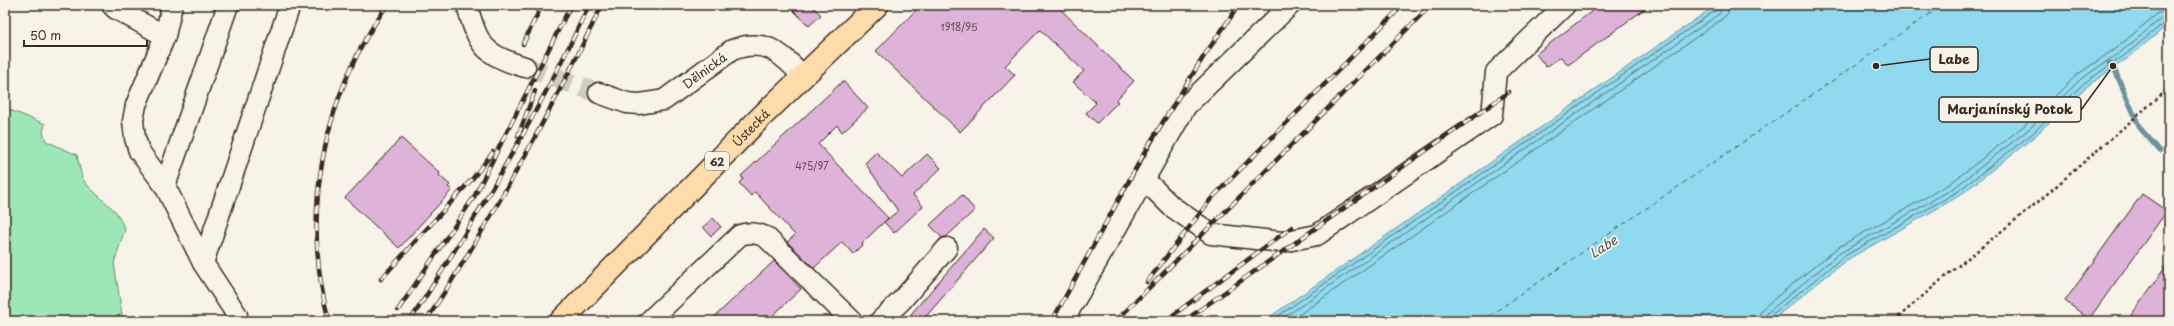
<svg xmlns="http://www.w3.org/2000/svg" width="2174" height="326" viewBox="0 0 2174 326" font-family="'Playpen Sans',sans-serif">
  <rect width="100%" height="100%" fill="#f7f3e8"/>
  <filter id="ink" filterUnits="userSpaceOnUse"><feTurbulence type="fractalNoise" baseFrequency=".025" numOctaves="2"/><feDisplacementMap in="SourceGraphic" scale="8" xChannelSelector="R" yChannelSelector="G"/><feConvolveMatrix kernelMatrix="1 2 1 2 8 2 1 2 1" color-interpolation-filters="sRGB"/></filter>
  <g filter="url(#ink)">
    <!-- green -->
    <path fill="#9de7b6" stroke="#6c886a" d="M5 108 45 124 43 132 46 141 77 155 82 178 87 185 116 212 125 229 114 263 123 321H5Z"/>
    <!-- water -->
    <path fill="#8fdaef" stroke="#6d949b" d="M1716 5H2169V24L2128 58 2086 87 2035 136 1959 196 1845 261 1771 321H1264Z"/>
    <g fill="none" stroke-linecap="round" stroke-linejoin="round">
      <!-- shore -->
      <g stroke="#5d7072" stroke-width="1">
        <path d="M1271 321 1716 10 1718 5"/>
        <path d="M1279 321 1719 14 1723 5"/>
        <path d="M1290 321 1722 19 1728 13 1729 5"/>
        <path d="M1758 321 1759 315 1763 308 1837 248 1951 183 2025 125 2077 75 2119 46 2158 13 2169 10"/>
        <path d="M1764 321 1767 313 1840 253 1954 188 2029 129 2081 79 2122 51 2162 18 2169 16"/>
        <path d="M1769 321 1770 316 1843 257 1957 192 2033 133 2084 83 2125 55 2165 22 2169 21"/>
      </g>
      <!-- stream -->
      <path stroke="#6d949b" stroke-width="5" d="M2109 63 2113 66 2140 128 2160 151"/>
      <!-- ferry -->
      <path stroke="#505652" stroke-width="1" stroke-dasharray="5 4" stroke-linecap="butt" d="M1482 321 1943 5"/>
    </g>
    <!-- building -->
    <g fill="#ddb3da" stroke="#3b2a1e">
      <path d="M788 5H811L821 15 809 26Z"/>
      <path d="M921 5H1056L1134 81 1116 100 1118 102 1097 123 1086 113 1096 103 1073 82 1084 71 1040 30 1005 66 1015 75 960 132 876 51Z"/>
      <path d="M1600 5H1650L1568 65 1561 57 1546 67 1536 54Z"/>
      <path d="M843 81 868 108 842 132 837 125 818 144 888 218 884 222 898 211 865 163 876 152 902 178 927 154 941 168 913 195 923 206 894 233 884 222 862 243 863 244 853 254 842 242 814 268 787 242 795 235 755 192 751 196 739 183 743 179 741 176Z"/>
      <path d="M401 138 440 173 439 175 450 185 448 187 452 190 399 248 345 198Z"/>
      <path d="M2142 194 2167 211 2089 319 2065 301Z"/>
      <path d="M962 195 975 210 946 237 942 238 930 225Z"/>
      <path d="M713 218 721 227 711 236 703 227Z"/>
      <path d="M984 229 994 238 922 321H905Z"/>
      <path d="M774 261 801 289 767 321H710Z"/>
      <path d="M2169 262V321H2127Z"/>
    </g>
    <g fill="none" stroke-linecap="round" stroke-linejoin="round">
      <!-- minor-tunnel -->
      <path stroke="#d1cbc0" stroke-width="20" stroke-dasharray="20 10" stroke-linecap="butt" d="M525 67 599 93"/>
      <!-- minor casing -->
      <g stroke="#3b2a1e" stroke-width="23">
        <g id="minor">
          <path d="M112 5 116 9 165 36"/>
          <path d="M172 5 165 36 136 105 133 121 135 138 139 151 165 186 203 263 237 315"/>
          <path d="M467 5C478 46 484 55 525 67"/>
          <path id="s1" d="M599 93 627 103 639 104 664 100 732 50C766 37 780 53 803 76"/>
          <path d="M1144 179 1171 206 1211 234 1282 242 1317 235 1492 115 1496 72 1565 5"/>
          <path d="M165 186 228 5"/>
          <path d="M203 263 290 5"/>
          <path d="M649 321 740 235C750 232 756 233 766 237L852 321"/>
          <path d="M880 321 901 301 947 248"/>
          <path d="M1063 321 1186 106 1290 5"/>
        </g>
      </g>
      <!-- major casing -->
      <g stroke="#3b2a1e" stroke-width="25">
        <g id="major">
          <path id="s2" d="M561 321 762 116 877 5"/>
        </g>
      </g>
      <!-- path -->
      <path stroke="#3b2a1e" stroke-width="2.5" stroke-dasharray="3 3" stroke-linecap="butt" d="M1894 321 1947 275 2039 201 2169 88"/>
      <!-- minor -->
      <use href="#minor" stroke="#f7f3e8" stroke-width="20"/>
      <!-- major -->
      <use href="#major" stroke="#fddcac" stroke-width="22"/>
      <!-- rail casing -->
      <g stroke="#3b2a1e" stroke-width="4.5">
        <g id="rail">
          <path d="M523 44 542 5"/>
          <path d="M518 136 535 91"/>
          <path d="M381 279 473 178 493 152"/>
          <path d="M1147 282 1211 199 1403 5"/>
          <path d="M398 310 474 197 571 5"/>
          <path d="M329 321C300 213 323 96 387 5"/>
          <path d="M410 321C476 219 538 115 589 5"/>
          <path d="M426 321C492 220 550 114 602 5"/>
          <path d="M1052 321 1148 146 1204 56 1239 5"/>
          <path d="M1116 321 1431 5"/>
          <path d="M1165 321 1292 227"/>
          <path d="M1184 321 1509 92"/>
        </g>
      </g>
      <!-- rail -->
      <use href="#rail" stroke="#f7f3e8" stroke-width="3" stroke-dasharray="9" stroke-linecap="butt"/>
    </g>
  </g>
  <g text-anchor="middle" dominant-baseline="central" stroke-width="3.5" stroke-linejoin="round" paint-order="stroke">
    <!-- number labels -->
    <g font-size="10" fill="#644c4d">
      <text x="959" y="26">1918/95</text>
      <text x="812" y="165">475/97</text>
    </g>
    <!-- shield labels -->
    <rect fill="#f7f3e8" stroke="#73665b" stroke-width="1" x="705" y="152" width="24" height="18" rx="3"/>
    <g font-size="11" font-weight="bold" fill="#3b2a1e">
      <text x="717" y="161">62</text>
    </g>
    <!-- street labels -->
    <g font-size="12" fill="#3b2a1e" stroke="#f7f3e8">
      <text stroke="none"><textPath href="#s1" startOffset="117">Dělnická</textPath></text>
      <text stroke="none"><textPath href="#s2" startOffset="271">Ústecká</textPath></text>
    </g>
    <!-- water labels -->
    <g font-size="13" font-style="italic" fill="#505652" stroke="#f7f3e8">
      <text transform="translate(1603 246) rotate(-33)">Labe</text>
    </g>
  </g>
  <!-- callouts -->
  <path fill="none" stroke="#3b2a1e" stroke-width="1.5" d="M1876 66L1930 59M2113 66L2081 110"/>
  <g fill="#3b2a1e" stroke="#f7f3e8" stroke-width="1.5">
    <circle cx="1876" cy="66" r="4"/>
    <circle cx="2113" cy="66" r="4"/>
  </g>
  <g fill="#f7f3e8" stroke="#3b2a1e" stroke-width="1.5">
    <rect x="1930" y="47" width="48" height="25" rx="4"/>
    <rect x="1939" y="97" width="142" height="25" rx="4"/>
  </g>
  <g font-size="13" text-anchor="middle" font-weight="bold" fill="#3b2a1e">
    <text x="1954" y="64">Labe</text>
    <text x="2010" y="114">Marjanínský Potok</text>
  </g>
  <!-- margin -->
  <rect width="2174" height="326" fill="none" stroke="#f7f3e8" stroke-width="20"/>
  <rect x="10" y="10" width="2154" height="306" fill="none" stroke="#3b2a1e" stroke-width="1.5" filter="url(#ink)"/>
  <!-- scale -->
  <path d="M24 40v6h123v-6" fill="none" stroke="#3b2a1e" stroke-width="2"/>
  <text x="30" y="40" font-size="12" fill="#3b2a1e" stroke="#f7f3e8" stroke-width="3" paint-order="stroke">50 m</text>
</svg>
